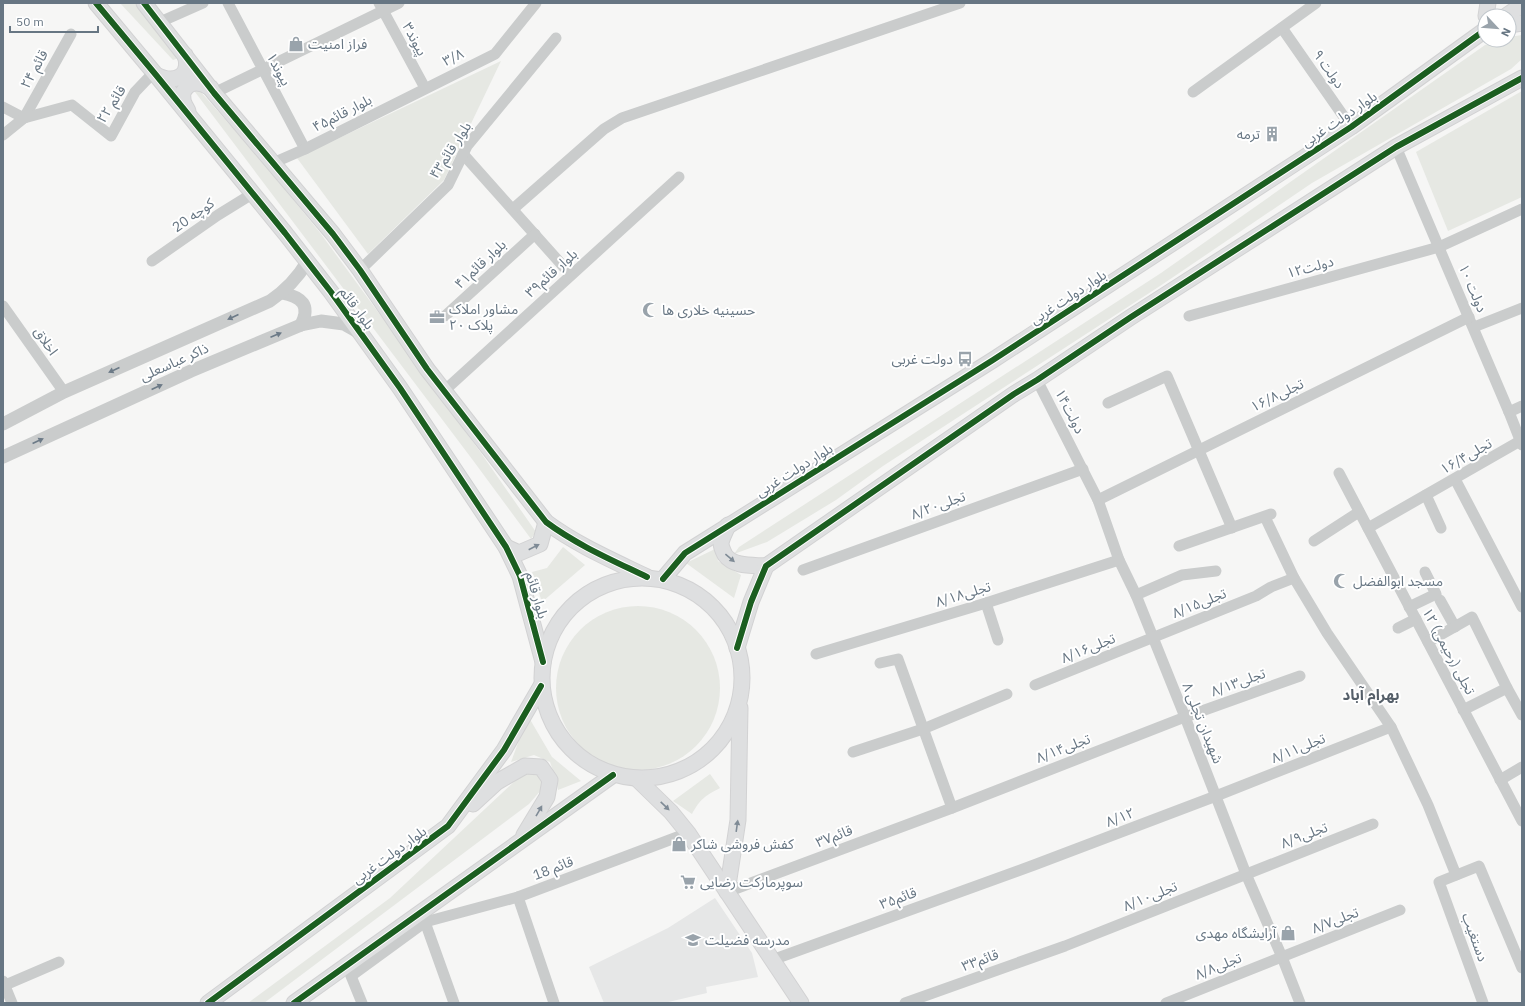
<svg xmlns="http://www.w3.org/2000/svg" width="1525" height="1006" viewBox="0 0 1525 1006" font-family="'IBM Plex Sans','Noto Sans Arabic',sans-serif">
  <rect width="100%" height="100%" fill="#f6f6f5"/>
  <!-- built -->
  <path fill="#e6e7e7" d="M715 898 752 953 758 977 706 987 707 993 664 1003H604L589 967 668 928Z"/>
  <!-- green -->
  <g fill="#e6e8e3">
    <path d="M120 3H136L177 55 176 59 173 60Z"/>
    <path d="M1522 35V59L1511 69 1312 183 1160 286 883 466 836 500 767 542 734 554 739 547 1161 273 1485 45 1501 40H1509V37Z"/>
    <path d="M501 61 444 180 368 254 297 158Z"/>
    <path d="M195 90 200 91 260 159 321 234 481 453 536 532 531 539 472 459 195 92Z"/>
    <path d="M1522 91V197L1448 231 1416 152Z"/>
    <path d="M563 547 585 565 542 602 532 572 547 568Z"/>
    <path d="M715 549 718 561 741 575 734 598 686 563Z"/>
    <circle cx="638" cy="688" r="82"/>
    <path d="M528 716 552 757 581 781 558 790 556 779 550 762 534 755 511 762Z"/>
    <path d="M536 772 543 780 542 789 529 804 264 1003H248L390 898 516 780 528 773Z"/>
    <path d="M710 774 720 788C705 796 700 799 692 814L673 801Z"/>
  </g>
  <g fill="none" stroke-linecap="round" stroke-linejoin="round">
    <!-- secondary casing -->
    <g stroke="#d2d2d3" stroke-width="17">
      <g id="secondary">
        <path d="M96 3 156 75 285 233 331 292 400 388 506 547 520 576 543 662"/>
        <path d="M144 3 214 93 333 234 360 270 427 369 546 522C577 545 612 560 647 577"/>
        <path d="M1486 16 1488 3"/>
        <path d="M1506 16 1522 5"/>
        <path d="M1509 25 1522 23"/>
        <path d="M156 75C174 84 192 77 185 55"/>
        <path d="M188 111C186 107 183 103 183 99 181 88 192 80 202 84 205 85 208 87 211 88"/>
        <path d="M728 525C726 531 722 537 721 543 721 547 723 551 725 555 734 567 752 565 766 566"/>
        <path d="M506 547 519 553 540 544 546 522"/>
        <circle cx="642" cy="678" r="100"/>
        <path d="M663 579 685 553 993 360 1351 127 1485 30"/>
        <path d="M737 648 751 602 766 566 1014 394 1037 380 1131 317 1396 147 1522 78"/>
        <path d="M637 779 671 812 688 833 801 1003"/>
        <path d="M473 804 497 782 525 766 541 767 550 780 547 797 524 835"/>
        <path d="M727 892 738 820 740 708"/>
        <path d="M208 1003 448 826 504 750 541 686"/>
        <path d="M294 1003 613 775"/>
      </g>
    </g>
    <!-- minor -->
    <g stroke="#cacccc" stroke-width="11">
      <path d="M228 3 305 149"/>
      <path d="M379 3 425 88"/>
      <path d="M160 22 203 3"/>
      <path d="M1282 28 1351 127"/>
      <path d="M1193 92 1316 3"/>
      <path d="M214 93 399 3"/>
      <path d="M3 107 24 118"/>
      <path d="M24 118 71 34"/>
      <path d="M3 135 24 118 72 105 111 136 135 92 154 72"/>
      <path d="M1396 147 1509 412 1522 445"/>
      <path d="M463 154 571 275"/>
      <path d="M273 163 305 149 495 54 536 3"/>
      <path d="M513 209 604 129 622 118 960 3"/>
      <path d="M152 261 218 215 252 194"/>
      <path d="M360 270 448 185 467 146 556 38"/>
      <path d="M3 306 64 392"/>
      <path d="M445 316 535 234"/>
      <path d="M1189 316 1439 247 1522 209"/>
      <path d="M1474 327 1522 308"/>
      <path d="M1037 380 1098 500 1119 560 1136 595 1185 717 1246 874 1282 957 1300 1003"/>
      <path d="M444 391 679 177"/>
      <path d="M1108 403 1167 376 1232 528"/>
      <path d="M1509 412 1522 406"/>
      <path d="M1339 473 1522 821"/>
      <path d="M1455 479 1522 607"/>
      <path d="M1426 495 1441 528"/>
      <path d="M1098 500 1469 317"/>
      <path d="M1265 517 1294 578 1327 633 1391 727 1428 805 1456 875"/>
      <path d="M1368 528 1520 441"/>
      <path d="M1314 541 1359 512"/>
      <path d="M1179 546 1271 514"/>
      <path d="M803 570 1083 469"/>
      <path d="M1136 595 1182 575 1216 571"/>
      <path d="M1440 600 1455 627"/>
      <path d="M986 603 998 640"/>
      <path d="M1409 607 1436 594 1425 572"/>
      <path d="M1398 628 1416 619"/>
      <path d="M1428 642 1472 617 1507 688 1522 715"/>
      <path d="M816 654 986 603 1119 560"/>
      <path d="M880 663 898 659 952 808"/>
      <path d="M1035 685 1256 596 1271 587 1294 578"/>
      <path d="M1463 710 1507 688"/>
      <path d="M853 752 923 729 1007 694"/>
      <path d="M1500 780 1522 767"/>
      <path d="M727 892 952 808 1185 717 1300 676"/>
      <path d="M518 897 554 1003"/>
      <path d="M425 922 454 1003"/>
      <path d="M772 960 1034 865 1216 796 1391 727"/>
      <path d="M3 981 12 1003"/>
      <path d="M3 986 59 962"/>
      <path d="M362 1003 351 976 425 922 518 897 688 833"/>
      <path d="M905 1003 1065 946 1373 824"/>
      <path d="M1166 1003 1400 910"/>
      <path d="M1483 1003 1439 882 1479 866 1522 968"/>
    </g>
    <!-- tertiary -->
    <g stroke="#cacccc" stroke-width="13">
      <path d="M282 293C302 297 311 305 301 325"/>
      <path d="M3 424 64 392 270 301C286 290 297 279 307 262"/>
      <path d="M3 457 191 371 301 325 321 321 344 324 360 333"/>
    </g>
    <!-- secondary -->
    <use href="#secondary" stroke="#dedfe0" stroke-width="15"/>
    <!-- cycleway casing -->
    <g stroke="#fff" stroke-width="8">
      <g id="cycleway">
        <path d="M96 3 156 75 285 233 331 292 400 388 506 547 520 576 543 662"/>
        <path d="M144 3 214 93 333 234 360 270 427 369 546 522C577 545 612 560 647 577"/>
        <path d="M663 579 685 553 993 360 1351 127 1485 30"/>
        <path d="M737 648 751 602 766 566 1014 394 1037 380 1131 317 1396 147 1522 78"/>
        <path d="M208 1003 448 826 504 750 541 686"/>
        <path d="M294 1003 613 775"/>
      </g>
    </g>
    <!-- cycleway -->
    <use href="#cycleway" stroke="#1b5e20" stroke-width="6"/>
  </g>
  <!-- one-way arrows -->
  <defs><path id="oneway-solid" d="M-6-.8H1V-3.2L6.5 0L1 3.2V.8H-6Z"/></defs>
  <g fill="#6c7a87">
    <use href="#oneway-solid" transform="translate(233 317) rotate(156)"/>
    <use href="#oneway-solid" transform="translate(276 335) rotate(-23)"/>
    <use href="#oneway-solid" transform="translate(114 370) rotate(156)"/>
    <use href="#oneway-solid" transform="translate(157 387) rotate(-25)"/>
    <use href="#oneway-solid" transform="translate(38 441) rotate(-25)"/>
  </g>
  <g fill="#7f8b96">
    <use href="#oneway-solid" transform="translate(534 547) rotate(-27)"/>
    <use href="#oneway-solid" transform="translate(730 558) rotate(40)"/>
    <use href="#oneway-solid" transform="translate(665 806) rotate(44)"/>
    <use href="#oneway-solid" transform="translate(539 811) rotate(-60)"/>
    <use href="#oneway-solid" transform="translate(737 826) rotate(-82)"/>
  </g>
  <!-- icons -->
  <defs>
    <g id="shop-bare" transform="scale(1.2)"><path d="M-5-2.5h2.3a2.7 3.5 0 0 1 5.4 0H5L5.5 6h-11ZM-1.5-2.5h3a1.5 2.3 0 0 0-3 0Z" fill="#99a3ab" stroke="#fff" stroke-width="2.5" paint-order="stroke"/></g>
    <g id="building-bare" transform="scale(1.2)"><path d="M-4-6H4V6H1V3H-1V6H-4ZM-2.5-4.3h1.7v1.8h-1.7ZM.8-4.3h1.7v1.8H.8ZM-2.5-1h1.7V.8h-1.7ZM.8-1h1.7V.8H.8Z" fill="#99a3ab" stroke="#fff" stroke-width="2.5" paint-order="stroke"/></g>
    <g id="mosque-bare" transform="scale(1.2)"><path d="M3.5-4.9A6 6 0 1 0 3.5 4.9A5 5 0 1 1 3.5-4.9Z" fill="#99a3ab" stroke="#fff" stroke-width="2.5" paint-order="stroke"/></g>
    <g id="office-bare" transform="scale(1.2)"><path d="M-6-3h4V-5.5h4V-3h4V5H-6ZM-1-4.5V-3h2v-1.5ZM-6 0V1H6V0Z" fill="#99a3ab" stroke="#fff" stroke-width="2.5" paint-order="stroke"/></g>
    <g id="bus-bare" transform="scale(1.2)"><path d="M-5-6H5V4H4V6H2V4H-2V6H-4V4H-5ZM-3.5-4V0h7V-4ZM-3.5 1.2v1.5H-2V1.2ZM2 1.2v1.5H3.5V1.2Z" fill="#99a3ab" stroke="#fff" stroke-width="2.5" paint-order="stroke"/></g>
    <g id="supermarket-bare" transform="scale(1.2)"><path d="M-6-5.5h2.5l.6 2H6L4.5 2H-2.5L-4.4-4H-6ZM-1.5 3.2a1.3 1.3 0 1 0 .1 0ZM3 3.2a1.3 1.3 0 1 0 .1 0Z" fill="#99a3ab" stroke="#fff" stroke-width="2.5" paint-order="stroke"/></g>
    <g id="school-bare" transform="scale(1.2)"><path d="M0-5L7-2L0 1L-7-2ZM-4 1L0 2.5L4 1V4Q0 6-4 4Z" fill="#99a3ab" stroke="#fff" stroke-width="2.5" paint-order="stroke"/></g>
  </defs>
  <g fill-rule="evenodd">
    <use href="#shop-bare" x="296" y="44"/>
    <use href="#building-bare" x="1272" y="134"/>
    <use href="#mosque-bare" x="650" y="310"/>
    <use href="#office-bare" x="437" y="317"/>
    <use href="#bus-bare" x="965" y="359"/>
    <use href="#mosque-bare" x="1341" y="581"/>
    <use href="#shop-bare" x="679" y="844"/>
    <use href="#supermarket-bare" x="688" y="882"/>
    <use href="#shop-bare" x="1288" y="933"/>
    <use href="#school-bare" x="693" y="940"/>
  </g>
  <g text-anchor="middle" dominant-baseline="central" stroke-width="4" stroke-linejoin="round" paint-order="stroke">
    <!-- street labels -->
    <g font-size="14" fill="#677683" stroke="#fff">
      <text transform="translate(415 39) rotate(62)">پیوند۳</text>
      <text transform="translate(453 57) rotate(-26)">۳/۸</text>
      <text transform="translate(34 69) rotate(-61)">۲۴ قائم</text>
      <text transform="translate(279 69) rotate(62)">پیوند۱</text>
      <text transform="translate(1329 69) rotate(55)">۹ دولت</text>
      <text transform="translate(111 104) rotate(-57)">قائم ۲۲</text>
      <text transform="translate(342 113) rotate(-27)">بلوار قائم۴۵</text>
      <text transform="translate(1339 119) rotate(-34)">بلوار دولت غربی</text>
      <text transform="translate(450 150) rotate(-57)">بلوار قائم۴۳</text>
      <text transform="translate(193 215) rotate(-35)">کوچه 20</text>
      <text transform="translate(480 264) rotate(-43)">بلوار قائم۴۱</text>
      <text transform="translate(1310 267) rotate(-15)">۱۲دولت</text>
      <text transform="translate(551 273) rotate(-42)">بلوار قائم۳۹</text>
      <text transform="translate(1473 288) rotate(67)">۱۰ دولت</text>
      <text transform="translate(1068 297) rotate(-33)">بلوار دولت غربی</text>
      <text transform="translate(357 308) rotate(54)">بلوار قائم</text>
      <text transform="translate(46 341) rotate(55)">اخلاق</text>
      <text transform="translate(174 362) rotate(-24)">ذاکر عباسعلی</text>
      <text transform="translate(1277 395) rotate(-26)">تجلی۱۶/۸</text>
      <text transform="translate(1070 411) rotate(63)">۱۴دولت</text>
      <text transform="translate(1466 456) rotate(-30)">تجلی۱۶/۴</text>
      <text transform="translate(794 470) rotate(-32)">بلوار دولت غربی</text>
      <text transform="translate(938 505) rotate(-20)">تجلی۸/۲۰</text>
      <text transform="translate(963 594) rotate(-17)">تجلی۸/۱۸</text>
      <text transform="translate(537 595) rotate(74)">بلوار قائم</text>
      <text transform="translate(1199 603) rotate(-22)">تجلی۸/۱۵</text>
      <text transform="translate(1088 648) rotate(-22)">تجلی۸/۱۶</text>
      <text transform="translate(1449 651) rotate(62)">۱۲ تجلی (رحیمی)</text>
      <text transform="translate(1238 682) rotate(-20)">تجلی۸/۱۳</text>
      <text transform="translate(1203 723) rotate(68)">شهیدان تجلی ۸</text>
      <text transform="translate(1063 748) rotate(-21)">تجلی۸‌/۱۴</text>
      <text transform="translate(1298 748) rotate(-22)">تجلی۸/۱۱</text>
      <text transform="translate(1120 817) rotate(-21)">۸/۱۲</text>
      <text transform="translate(1304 835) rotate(-21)">تجلی۸/۹</text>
      <text transform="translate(834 836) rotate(-21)">قائم۳۷</text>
      <text transform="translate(389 855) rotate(-36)">بلوار دولت غربی</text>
      <text transform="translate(553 868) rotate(-21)">18 قائم</text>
      <text transform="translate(1150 896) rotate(-22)">تجلی۸/۱۰</text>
      <text transform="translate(898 898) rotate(-20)">قائم۳۵</text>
      <text transform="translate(1335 920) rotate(-21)">تجلی۸/۷</text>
      <text transform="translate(1475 937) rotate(70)">دستغیب</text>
      <text transform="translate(980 960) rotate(-20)">قائم۳۳</text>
      <text transform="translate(1218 966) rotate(-22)">تجلی۸/۸</text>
    </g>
    <!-- poi labels -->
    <g font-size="14" fill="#677683" stroke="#fff" text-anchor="start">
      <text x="308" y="44">فراز امنیت</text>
      <text x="1260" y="134" text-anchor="end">ترمه</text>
      <text x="449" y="309">مشاور املاک<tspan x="449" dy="16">پلاک ۲۰</tspan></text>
      <text x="662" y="310">حسینیه خلاری ها</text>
      <text x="953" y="359" text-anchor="end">دولت غربی</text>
      <text x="1353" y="581">مسجد ابوالفضل</text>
      <text x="691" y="844">کفش فروشی شاکر</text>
      <text x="700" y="882">سوپرمارکت رضایی</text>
      <text x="1276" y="933" text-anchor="end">آرایشگاه مهدی</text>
      <text x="705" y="940">مدرسه فضیلت</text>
    </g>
    <!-- neighbourhood labels -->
    <g font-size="15" font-weight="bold" fill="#555f69" stroke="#fff">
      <text x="1371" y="694">بهرام آباد</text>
    </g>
  </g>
  <!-- border -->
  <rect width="1525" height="1006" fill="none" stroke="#677683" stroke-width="8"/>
  <!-- north arrow -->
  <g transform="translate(1497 28) rotate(116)"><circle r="19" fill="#ffffff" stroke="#c2c8cd"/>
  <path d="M0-3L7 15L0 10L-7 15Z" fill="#99a3ab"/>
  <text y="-6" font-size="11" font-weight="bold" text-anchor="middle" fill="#677683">N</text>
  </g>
  <!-- scale -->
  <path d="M10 26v6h88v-6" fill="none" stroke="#677683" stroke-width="2"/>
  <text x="16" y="26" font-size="12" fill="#677683" stroke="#ffffff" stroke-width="3" paint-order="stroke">50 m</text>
</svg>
